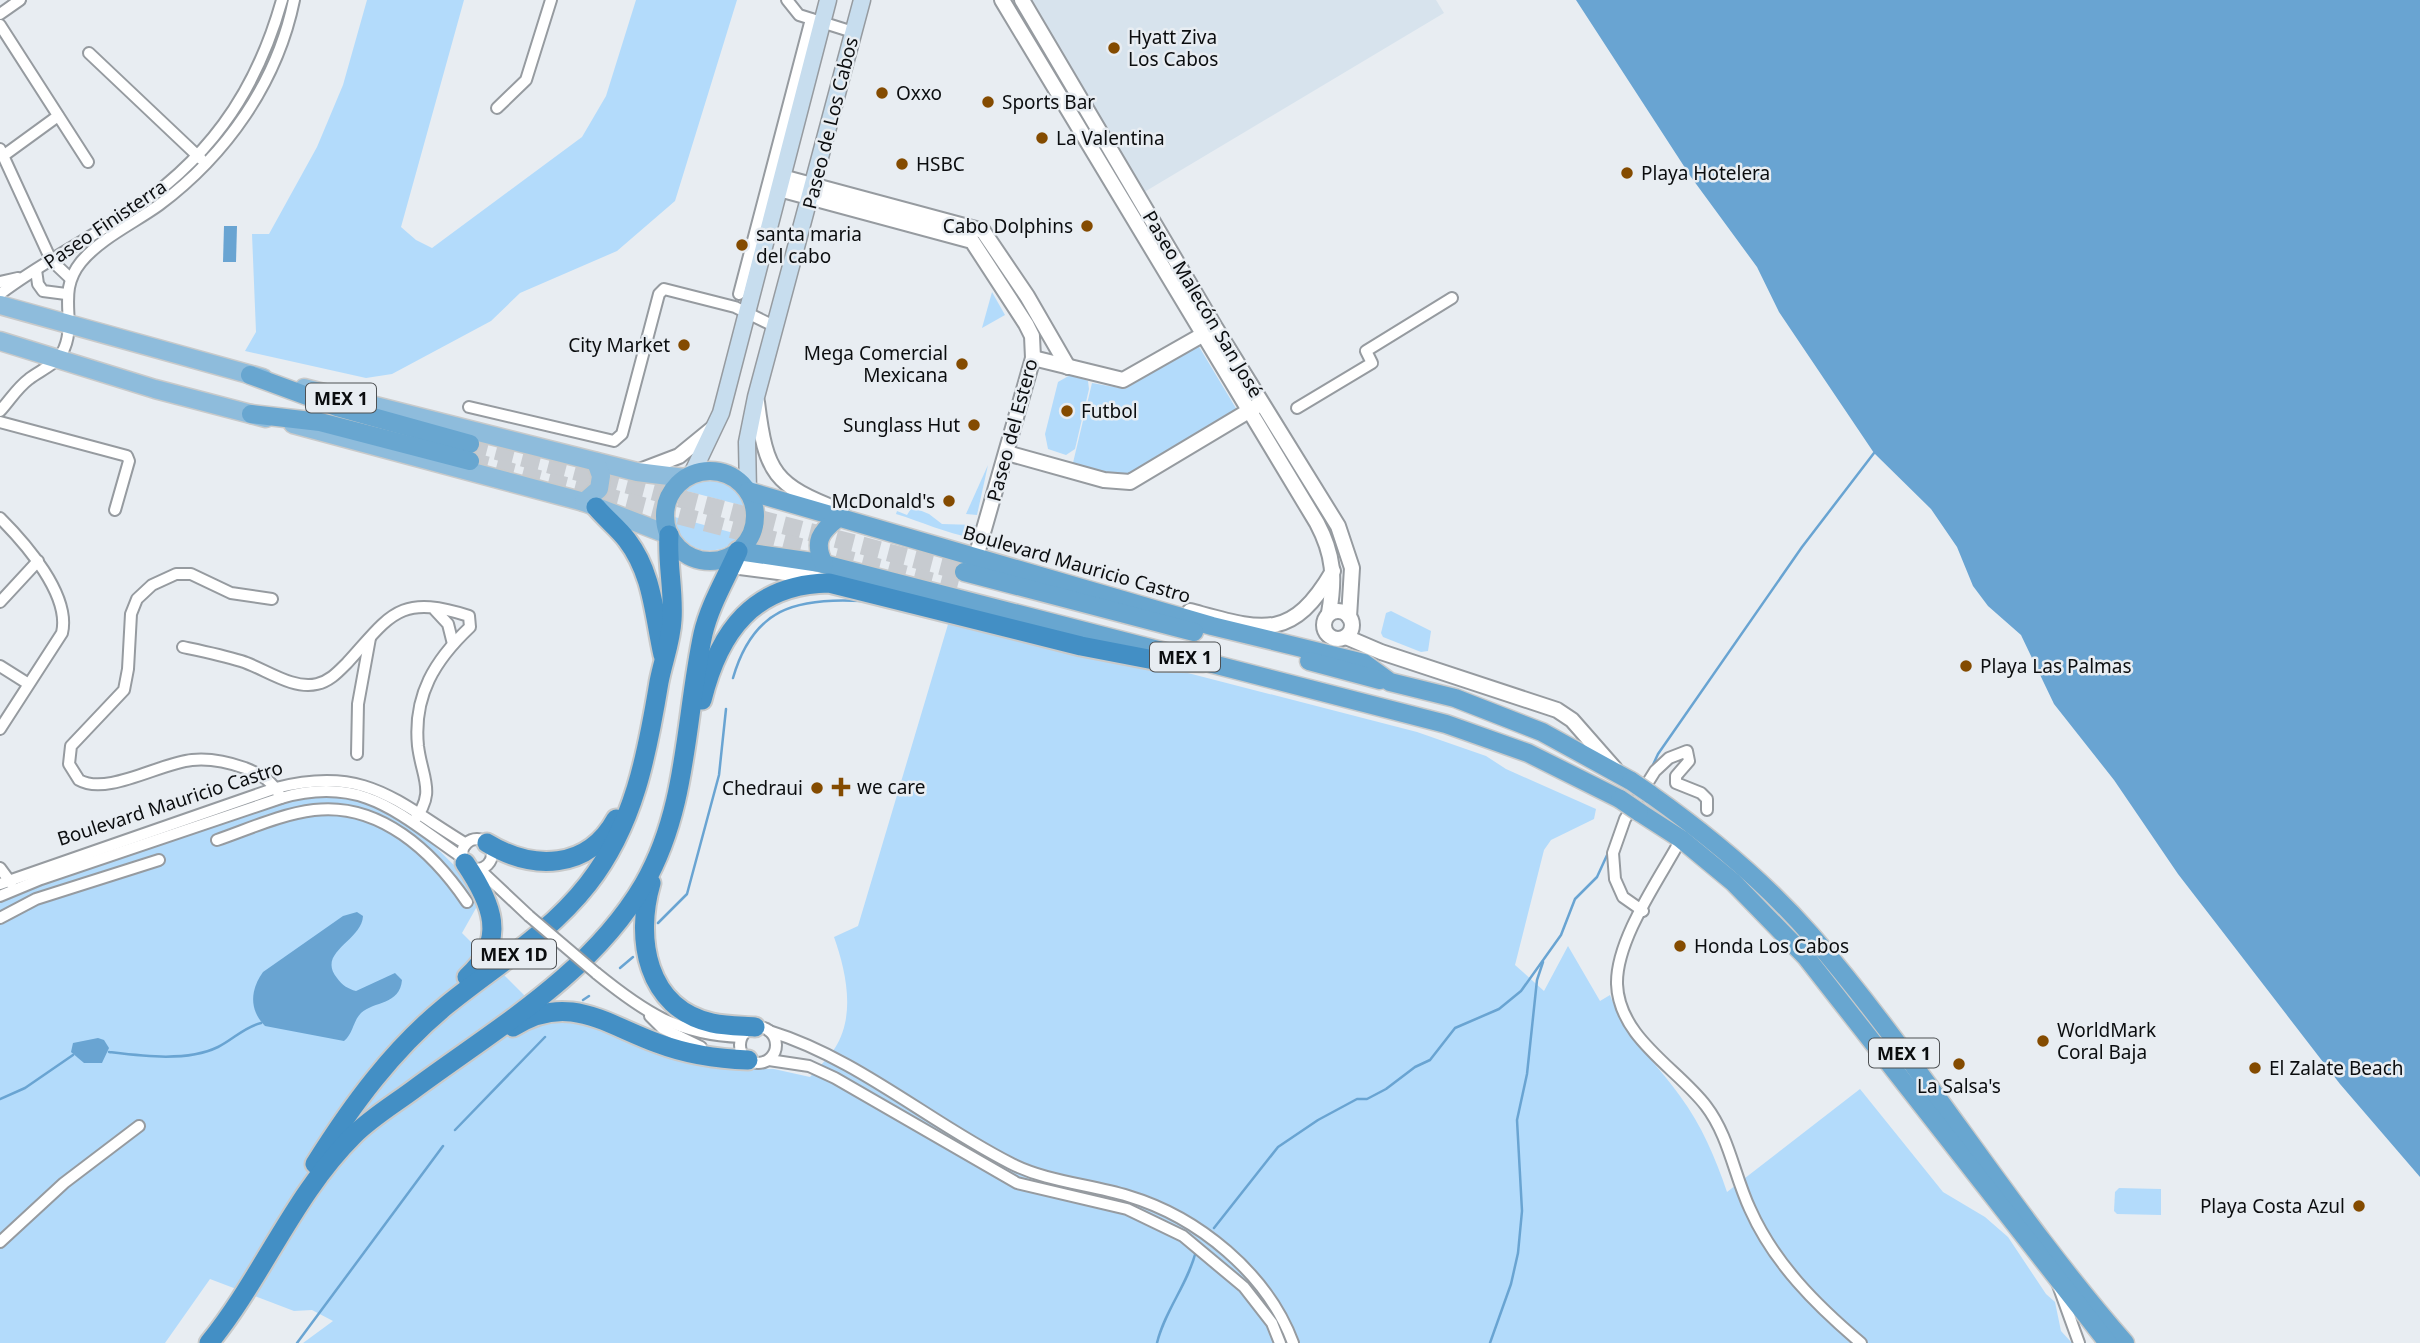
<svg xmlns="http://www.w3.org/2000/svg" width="2420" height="1343" viewBox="0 0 2420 1343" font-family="'Noto Sans',sans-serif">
  <rect width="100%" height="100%" fill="#e8edf2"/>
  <!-- built -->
  <path fill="#d7e3ed" d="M1032 0H1436L1444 13 1141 194Z"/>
  <!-- green -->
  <g fill="#b3dbfb">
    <path d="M367 0H464L401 227 416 240 432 248 582 137 606 96 636 0H737L675 201 617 251 520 293 491 321 392 374 366 378 245 351 256 332 252 234H269L317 147 343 85Z"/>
    <path d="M992 292 1005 315 982 328Z"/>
    <path d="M1198 345 1237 410 1122 479 1072 467 1092 383 1125 389Z"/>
    <path d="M1072 374 1088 381 1089 389 1075 449 1066 455 1048 449 1045 434 1058 382Z"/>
    <path d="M988 465 977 515 966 514Z"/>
    <path d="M712 474C731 477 743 488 748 507L679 489 697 476Z"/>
    <path d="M912 507 929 514 942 524 975 525 972 538C946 533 922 522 896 514L897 511 907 515Z"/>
    <path d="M671 516 741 535C717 563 679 551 671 516Z"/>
    <path d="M1391 611 1431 631 1428 651 1421 652 1383 637 1381 633 1386 613Z"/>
    <path d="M949 621 1126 657 1417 732 1486 756 1506 769 1596 809 1594 819 1551 840 1544 850 1515 965 1544 991 1568 946 1600 1001 1610 995C1625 1036 1655 1061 1680 1096 1702 1126 1715 1157 1727 1192L1860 1089 1943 1192 1985 1217 2008 1237 2046 1294 2055 1302 2061 1331 2072 1343H303L333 1321 312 1310 294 1311 210 1279 165 1343H0V903L22 892 298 797 334 796 351 799 403 815 464 875 480 901 462 933 546 1017 569 1018 738 1068 774 1069 810 1077C818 1068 828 1058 835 1048 856 1015 846 971 834 937L858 926Z"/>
    <path d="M2119 1188 2161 1189V1215L2117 1214 2114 1211 2115 1192Z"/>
  </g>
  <!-- water -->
  <g fill="#69a4d2">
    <path d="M1576 0H2420V1177L2340 1084 2178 874 2114 780 2054 704 2021 635 1988 606 1973 586 1957 547 1931 509 1874 453 1779 312 1757 267 1691 177Z"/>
    <path d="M224 226H237L236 262H223Z"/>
    <path d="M357 912 363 916C362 941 316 952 337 978 342 985 348 989 356 991L395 973 402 980C400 1005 374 1001 361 1013 353 1021 353 1034 344 1041L265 1026C249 1010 250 990 263 972L343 916Z"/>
    <path d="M98 1038 104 1040 109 1048 102 1063H84L71 1052 73 1043Z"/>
  </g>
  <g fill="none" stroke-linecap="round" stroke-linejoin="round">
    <!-- stream -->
    <g stroke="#69a4d2" stroke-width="2.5">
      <path d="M733 678C753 609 795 597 862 601"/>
      <path d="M1652 767 1658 754 1802 547 1874 453"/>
      <path d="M658 923 687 894 719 775 726 709"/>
      <path d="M620 968 633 957"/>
      <path d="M583 1000 589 996"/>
      <path d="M109 1052C142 1056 187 1062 218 1047 234 1039 244 1027 261 1023"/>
      <path d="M0 1099 25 1088 73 1055"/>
      <path d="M455 1130 545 1037"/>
      <path d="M1214 1228 1278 1147 1318 1120 1357 1099H1367L1386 1089 1415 1067 1430 1060 1455 1028 1499 1009 1521 991 1561 935 1575 899 1597 877 1608 853"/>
      <path d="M297 1343 443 1146"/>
      <path d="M1157 1343C1165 1310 1188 1284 1196 1251"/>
      <path d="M1490 1343 1511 1284 1518 1253 1522 1211 1517 1120 1527 1074 1537 980 1543 962"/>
    </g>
    <!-- trunk-tunnel -->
    <g stroke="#c7cbd0" stroke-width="18" stroke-dasharray="18 9" stroke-linecap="butt">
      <path d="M470 444 964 572"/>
      <path d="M470 461 957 588"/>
    </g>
    <!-- minor casing -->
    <g stroke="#969ba0" stroke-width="14">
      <g id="minor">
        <path d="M787 0 799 15 853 32"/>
        <path d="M0 14 20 0"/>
        <path d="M0 25 88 162"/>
        <path d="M89 53 201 159"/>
        <path d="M497 108 526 80 551 0"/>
        <path d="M0 149 51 260 70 278"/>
        <path d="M3 156 58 116"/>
        <path d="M36 270 38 284 43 291 66 294"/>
        <path d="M0 282 18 278"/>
        <path d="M0 294C38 265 81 243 122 217 206 163 255 96 282 0"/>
        <path d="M739 294 811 19"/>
        <path d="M469 407 614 441 622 434 659 294 664 289 735 307 776 327"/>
        <path d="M1297 408 1372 363 1366 351 1452 298"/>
        <path d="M0 411C10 400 17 388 29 379 39 371 55 365 62 353 79 322 55 294 81 262 101 238 134 223 159 205 226 155 277 83 294 0"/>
        <path d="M0 422 127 456 129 461 115 510"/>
        <path d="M0 518C25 543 71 595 62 633L0 729"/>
        <path d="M272 599 231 593 191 574H176L152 585 137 599 131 614 128 669 124 690 71 746 69 764 79 780C107 796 160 763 192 760 211 758 228 762 245 768 262 775 273 781 281 798"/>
        <path d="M0 602 38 561"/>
        <path d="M435 610 448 624 453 644"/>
        <path d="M183 647C202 651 222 655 241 661 264 668 292 690 317 684 330 681 338 672 347 663 390 616 398 593 469 616L470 627C435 660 413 695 418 746 422 779 437 792 413 822"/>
        <path d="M0 666 27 683"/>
        <path d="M357 754 358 704 370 638"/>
        <path d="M1681 839C1660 878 1616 939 1617 984 1619 1038 1677 1068 1706 1106 1729 1136 1734 1175 1750 1209 1774 1263 1816 1305 1861 1343"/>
        <circle cx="477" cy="854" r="15"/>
        <path d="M217 840C249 829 281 814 314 810 380 802 433 852 467 902"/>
        <path d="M0 868 11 883"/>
        <path d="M479 869 529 916"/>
        <path d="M0 884 276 788C366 765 395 801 466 844"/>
        <path d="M0 896 41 879 281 798C363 774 400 815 463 858"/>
        <path d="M1643 911 1623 897 1615 879 1613 853 1625 819 1655 771 1669 758 1687 751 1689 761 1676 776V783L1701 793 1707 799V810"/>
        <path d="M0 918 36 899 159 860"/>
        <path d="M596 973C644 1012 678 1035 741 1037"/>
        <path d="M650 1016 662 1028 701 1047"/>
        <circle cx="758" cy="1045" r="18"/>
        <path d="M769 1031C857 1058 929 1122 1010 1163 1047 1182 1089 1184 1128 1196 1198 1217 1267 1273 1293 1343"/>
        <path d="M769 1060 809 1066 835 1078 1017 1183 1127 1209 1183 1236 1244 1287 1272 1323 1280 1343"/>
        <path d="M0 1242 64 1183 139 1126"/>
        <path d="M2058 1285 2079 1343"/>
      </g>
    </g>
    <!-- tertiary casing -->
    <g stroke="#969ba0" stroke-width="18">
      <g id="tertiary">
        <path d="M1002 0 1317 523C1334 555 1335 578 1329 613"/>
        <path d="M1022 0 1215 327 1338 526 1352 568 1349 617"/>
        <path d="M782 177 983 231 1027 296 1068 367"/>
        <path d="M779 189 972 241 1026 324 1032 336 1033 358 978 550"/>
        <path d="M1033 358 1123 380 1211 330"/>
        <path d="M757 402C766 474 774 485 841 511"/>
        <path d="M1007 453 1104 480 1130 482 1257 406"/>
        <path d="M637 472 679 456 712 429"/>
        <path d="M732 566 802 575 823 581"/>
        <circle cx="1338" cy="625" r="14"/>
        <path d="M1190 611C1261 630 1291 643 1333 571"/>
        <path d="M1346 637 1381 652 1557 710 1572 720 1615 769"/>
      </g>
    </g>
    <!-- secondary casing -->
    <g stroke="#969ba0" stroke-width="19">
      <g id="secondary">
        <path d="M692 474 721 413 828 0"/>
        <path d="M748 491 747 442 756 397 862 0"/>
      </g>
    </g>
    <!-- primary casing -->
    <g stroke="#c9caca" stroke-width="21">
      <g id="primary">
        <path d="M0 305 263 378"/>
        <path d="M0 341 155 389 266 418"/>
        <path d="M304 388 637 472 685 478"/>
        <path d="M293 424 584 502 669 535"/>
        <path d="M584 502 599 489 601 476 596 462"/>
      </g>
    </g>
    <!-- trunk casing -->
    <g stroke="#c9caca" stroke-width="21">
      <g id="trunk">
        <path d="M250 375 337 407 470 444"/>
        <path d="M251 414 320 422 470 461"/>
        <circle cx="710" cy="516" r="45"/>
        <path d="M748 491 1212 626 1364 663 1390 682 1455 698 1542 732 1631 781"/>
        <path d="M738 551 820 563 1446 724 1528 753 1620 799"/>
        <path d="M824 564C813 542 820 532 838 518"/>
        <path d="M964 572 1194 632"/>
        <path d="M1309 661 1380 680"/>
        <path d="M1650 794C1708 835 1764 881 1811 935 1923 1065 2012 1214 2125 1343"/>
        <path d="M1639 812 1681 839 1733 882 1806 957 2108 1343"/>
      </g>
    </g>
    <!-- motorway casing -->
    <g stroke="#c9caca" stroke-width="23">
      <g id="motorway">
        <path d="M596 507C606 519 618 528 627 540 653 574 654 615 663 655"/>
        <path d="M702 700C719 631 754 584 829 583L1081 646 1159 661 1203 662"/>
        <path d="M487 843C533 871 588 870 616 819"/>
        <path d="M465 863C492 903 508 940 467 977"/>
        <path d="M651 883C635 938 646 1008 712 1023 726 1026 741 1026 755 1027"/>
        <path d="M513 1027C568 992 605 1024 657 1043 686 1054 716 1059 748 1060"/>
        <path d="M315 1164C352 1105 393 1049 447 1005 495 966 549 934 588 884 634 825 647 755 659 682 663 661 671 641 672 620 674 591 667 563 669 535"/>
        <path d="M209 1343C262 1278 294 1194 354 1135 372 1117 396 1103 417 1087 497 1028 592 973 644 884 688 808 685 718 703 634 710 604 726 579 738 551"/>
      </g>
    </g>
    <!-- minor -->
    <use href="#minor" stroke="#fff" stroke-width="10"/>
    <!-- tertiary -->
    <use href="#tertiary" stroke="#fff" stroke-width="14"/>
    <!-- secondary -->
    <use href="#secondary" stroke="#c7ddee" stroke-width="16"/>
    <!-- primary -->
    <use href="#primary" stroke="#8ebcdc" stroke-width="18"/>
    <!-- trunk -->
    <use href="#trunk" stroke="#68a6d0" stroke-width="18"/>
    <!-- motorway -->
    <use href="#motorway" stroke="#438fc5" stroke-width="19"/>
    <!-- minor-bridge casing -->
    <g stroke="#969ba0" stroke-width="14" stroke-linecap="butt">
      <path id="minor-bridge" d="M529 916 596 973"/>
    </g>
    <!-- trunk-bridge casing -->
    <g stroke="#c9caca" stroke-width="21" stroke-linecap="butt">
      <g id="trunk-bridge">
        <path d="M1631 781 1650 794"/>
        <path d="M1620 799 1639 812"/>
      </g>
    </g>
    <!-- minor-bridge -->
    <use href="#minor-bridge" stroke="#fff" stroke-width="10"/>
    <!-- trunk-bridge -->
    <use href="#trunk-bridge" stroke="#68a6d0" stroke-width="18"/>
  </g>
  <!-- markers -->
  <g fill="#844b00" stroke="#e8edf2" stroke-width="2.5">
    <circle cx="1114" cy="48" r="7"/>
    <circle cx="882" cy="93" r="7"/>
    <circle cx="988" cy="102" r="7"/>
    <circle cx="1042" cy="138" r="7"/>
    <circle cx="902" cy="164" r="7"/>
    <circle cx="1627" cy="173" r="7"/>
    <circle cx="1087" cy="226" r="7"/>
    <circle cx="742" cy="245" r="7"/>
    <circle cx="684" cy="345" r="7"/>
    <circle cx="962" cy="364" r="7"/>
    <circle cx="1067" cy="411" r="7"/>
    <circle cx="974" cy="425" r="7"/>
    <circle cx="949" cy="501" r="7"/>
    <circle cx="1966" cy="666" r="7"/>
    <path d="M837.5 776.5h7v7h7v7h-7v7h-7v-7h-7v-7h7z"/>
    <circle cx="817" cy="788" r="7"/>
    <circle cx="1680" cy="946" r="7"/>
    <circle cx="2043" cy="1041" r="7"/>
    <circle cx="1959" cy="1064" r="7"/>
    <circle cx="2255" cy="1068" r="7"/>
    <circle cx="2359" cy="1206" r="7"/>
  </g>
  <g text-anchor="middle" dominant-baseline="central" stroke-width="5" stroke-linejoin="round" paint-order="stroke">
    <!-- shield labels -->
    <g fill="#e8edf2" stroke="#4d5053" stroke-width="2">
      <rect x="306" y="383.5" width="70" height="29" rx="5"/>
      <rect x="1150" y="642.5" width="70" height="29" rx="5"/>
      <rect x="472" y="939.5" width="84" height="29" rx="5"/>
      <rect x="1869" y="1038.5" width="70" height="29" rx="5"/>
    </g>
    <g font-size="18" font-weight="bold" fill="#0b0d0f">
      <text x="341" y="398">MEX 1</text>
      <text x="1185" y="657">MEX 1</text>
      <text x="514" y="954">MEX 1D</text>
      <text x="1904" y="1053">MEX 1</text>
    </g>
    <!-- poi labels -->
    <g font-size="19" fill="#0b0d0f" stroke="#e8edf2" text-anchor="start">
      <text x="1128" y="37">Hyatt Ziva<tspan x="1128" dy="22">Los Cabos</tspan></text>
      <text x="896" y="93">Oxxo</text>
      <text x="1002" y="102">Sports Bar</text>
      <text x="1056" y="138">La Valentina</text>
      <text x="916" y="164">HSBC</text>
      <text x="1641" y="173">Playa Hotelera</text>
      <text x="1073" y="226" text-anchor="end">Cabo Dolphins</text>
      <text x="756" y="234">santa maria<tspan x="756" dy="22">del cabo</tspan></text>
      <text x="670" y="345" text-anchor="end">City Market</text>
      <text x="948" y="353" text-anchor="end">Mega Comercial<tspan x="948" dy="22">Mexicana</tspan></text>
      <text x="1081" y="411">Futbol</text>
      <text x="960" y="425" text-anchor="end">Sunglass Hut</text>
      <text x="935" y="501" text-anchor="end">McDonald's</text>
      <text x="1980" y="666">Playa Las Palmas</text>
      <text x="857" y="787">we care</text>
      <text x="803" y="788" text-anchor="end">Chedraui</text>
      <text x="1694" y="946">Honda Los Cabos</text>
      <text x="2057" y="1030">WorldMark<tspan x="2057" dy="22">Coral Baja</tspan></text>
      <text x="2269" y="1068">El Zalate Beach</text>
      <text x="1959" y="1086" text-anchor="middle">La Salsa's</text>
      <text x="2345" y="1206" text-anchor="end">Playa Costa Azul</text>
    </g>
    <!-- street labels -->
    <g font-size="19" fill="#0b0d0f" stroke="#e8edf2">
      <text transform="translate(830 123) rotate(-76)">Paseo de Los Cabos</text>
      <text transform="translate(105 224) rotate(-34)">Paseo Finisterra</text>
      <text transform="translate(1203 304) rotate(59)">Paseo Malecón San José</text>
      <text transform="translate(1012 430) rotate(-75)">Paseo del Estero</text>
      <text transform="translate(1077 564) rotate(16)">Boulevard Mauricio Castro</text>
      <text transform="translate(170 803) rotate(-18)">Boulevard Mauricio Castro</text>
    </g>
  </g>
</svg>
